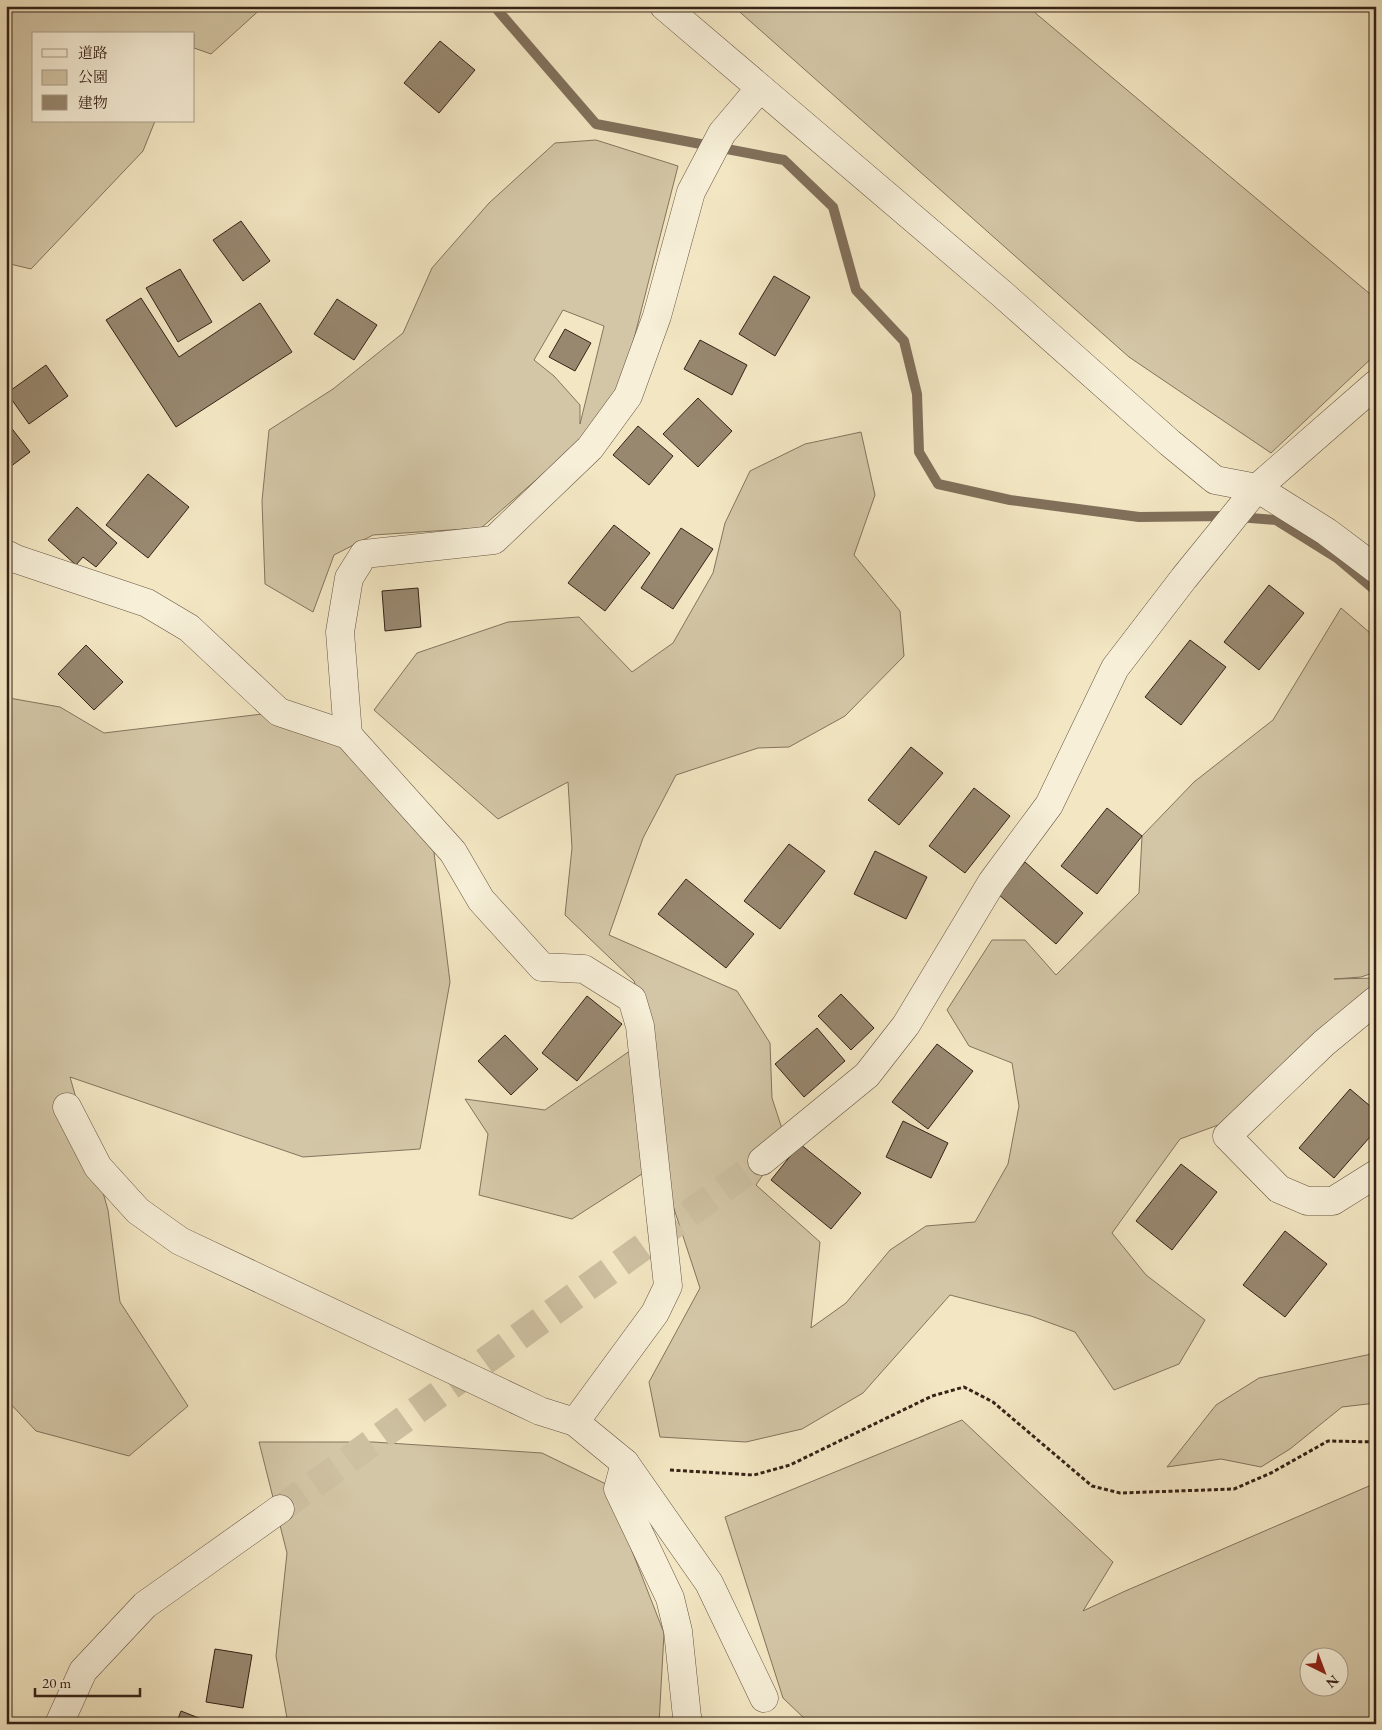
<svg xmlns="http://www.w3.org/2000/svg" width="1382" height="1730" viewBox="0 0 1382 1730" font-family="'EB Garamond','Noto Serif JP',serif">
  <rect width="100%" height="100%" fill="#f3e7c3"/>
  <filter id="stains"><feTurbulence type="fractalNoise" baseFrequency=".004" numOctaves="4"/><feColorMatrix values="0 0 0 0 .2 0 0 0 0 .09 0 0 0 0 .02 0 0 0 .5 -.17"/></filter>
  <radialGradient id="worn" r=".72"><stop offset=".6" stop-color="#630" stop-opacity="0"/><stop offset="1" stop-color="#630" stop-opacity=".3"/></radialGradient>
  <!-- green -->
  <g fill="#d3c6a6" stroke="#84745e" fill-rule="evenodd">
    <path d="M6 6H264L211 54 194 48V34H34V121H155L143 151 31 269 6 263Z"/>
    <path d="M733 6H1027L1376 299V354L1271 453 1129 357Z"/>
    <path d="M596 140 678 166 626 370 618 394 575 446 481 528 373 535 334 555 313 612 265 584 262 501 269 430 333 389 403 333 432 268 489 203 555 143ZM563 310 604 326 580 424V405L554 376 534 360Z"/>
    <path d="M861 432 875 495 854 555 900 611 904 656 845 716 789 747 758 748 676 775 643 838 609 935 737 991 770 1043 772 1098 786 1141 756 1185 820 1242 811 1328 846 1303 890 1250 926 1226 975 1222 1008 1164 1019 1106 1012 1063 969 1046 947 1010 992 940H1025L1056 975 1139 893 1142 836 1194 782 1273 720 1341 608 1376 638V972L1361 977 1334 979 1376 978V1001L1251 1113 1180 1139 1112 1233 1146 1275 1205 1320 1179 1364 1114 1390 1075 1332 1031 1316 950 1295 863 1393 802 1429 746 1442 660 1437 649 1382 700 1288 659 1163 572 1219 479 1195 488 1134 465 1099 545 1110 654 1034 634 981 565 915 572 848 568 782 498 819 374 710 417 653 508 622 579 617 632 672 673 643 713 573 725 523 750 471 805 444Z"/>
    <path d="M9 698 60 707 104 733 279 712 348 735 431 828 450 982 420 1149 303 1157 70 1077 108 1210 120 1302 188 1406 129 1456 36 1431 6 1399V699Z"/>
    <path d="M1376 1353V1403L1342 1407 1290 1449 1261 1467 1221 1459 1167 1467 1216 1405 1259 1378Z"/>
    <path d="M962 1420 1113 1562 1083 1611 1123 1592 1376 1483V1724H800L807 1721 783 1698 725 1517ZM1310 1658H1340V1688H1310Z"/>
    <path d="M259 1442H373L542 1453 606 1484 664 1633 659 1724H288L276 1656 287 1553Z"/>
  </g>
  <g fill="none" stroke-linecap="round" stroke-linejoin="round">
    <!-- stream -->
    <path stroke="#81705b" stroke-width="10" d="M494 6 596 124 784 160 833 207 856 290 904 341 917 394 919 452 938 484 1010 500 1139 517 1226 516 1276 520 1337 558 1376 591"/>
  </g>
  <!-- building -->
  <g fill="#988870" stroke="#362217">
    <path d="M440 41 475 70 439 113 404 83Z"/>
    <path d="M241 221 270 261 243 281 213 240Z"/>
    <path d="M180 269 212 322 178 342 146 288Z"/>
    <path d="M774 276 810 297 775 356 739 334Z"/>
    <path d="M141 298 179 357 260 303 292 352 176 427 106 320Z"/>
    <path d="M337 299 377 325 354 360 314 334Z"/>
    <path d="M565 329 591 343 575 371 549 357Z"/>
    <path d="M700 340 747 365 732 395 684 369Z"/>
    <path d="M46 365 68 396 29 424 7 393Z"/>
    <path d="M698 398 732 431 698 467 663 434Z"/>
    <path d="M6 421 30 452 6 470Z"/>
    <path d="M638 426 673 456 649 485 613 455Z"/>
    <path d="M148 474 189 507 148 558 106 525Z"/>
    <path d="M77 507 117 543 96 567 83 557 76 565 48 540Z"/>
    <path d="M614 525 650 553 605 611 568 583Z"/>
    <path d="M681 528 713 549 673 609 641 588Z"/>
    <path d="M1269 585 1304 613 1259 670 1224 642Z"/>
    <path d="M418 588 421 627 385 631 382 591Z"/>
    <path d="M1190 640 1226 667 1181 725 1145 697Z"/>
    <path d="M86 645 123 682 94 710 58 674Z"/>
    <path d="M911 747 943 773 899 825 868 800Z"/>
    <path d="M974 788 1010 816 965 873 929 846Z"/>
    <path d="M1107 808 1142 836 1097 894 1061 866Z"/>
    <path d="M789 844 825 871 780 929 744 901Z"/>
    <path d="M875 851 927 877 906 919 854 894Z"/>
    <path d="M1025 862 1083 913 1056 944 998 894Z"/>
    <path d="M686 879 754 934 726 968 658 914Z"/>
    <path d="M841 994 874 1028 851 1050 818 1016Z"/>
    <path d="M587 996 622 1024 577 1081 542 1053Z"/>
    <path d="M817 1028 845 1061 804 1097 775 1064Z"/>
    <path d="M505 1035 538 1069 511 1095 478 1061Z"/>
    <path d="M937 1044 973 1071 928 1129 892 1102Z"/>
    <path d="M1350 1089 1376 1111V1130L1334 1178 1299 1148Z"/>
    <path d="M903 1121 948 1143 931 1178 886 1157Z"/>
    <path d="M800 1144 861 1193 831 1229 771 1180Z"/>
    <path d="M1181 1164 1217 1192 1172 1250 1136 1221Z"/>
    <path d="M1285 1231 1327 1264 1285 1317 1243 1285Z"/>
    <path d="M215 1649 252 1655 243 1708 206 1702Z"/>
    <path d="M181 1711 214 1724H176Z"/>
  </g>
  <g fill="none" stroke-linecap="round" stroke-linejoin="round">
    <!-- minor-tunnel -->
    <path stroke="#cdc0a1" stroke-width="28" stroke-dasharray="28 14" stroke-linecap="butt" d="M280 1509 762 1161"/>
    <!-- minor casing -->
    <g stroke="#655342" stroke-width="29">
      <g id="minor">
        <path d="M6 554 16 559 147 603 189 628 279 712 348 735 453 852 481 900 542 967 584 969 632 999 640 1026 668 1286 655 1313 575 1422"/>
        <path d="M348 735 340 632 349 578 364 554 494 540 590 448 628 396 657 316 691 192 722 133 760 88"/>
        <path d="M1376 1000 1324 1043 1227 1136 1279 1189 1307 1201H1333L1376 1174"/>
        <path d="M67 1107 98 1167 138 1211 180 1241 540 1411 575 1422 625 1463 709 1583 764 1698"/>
        <path d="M762 1161 867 1075 906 1025 992 882 1049 805 1115 668 1184 578 1257 488 1376 384"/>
        <path d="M625 1463 618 1489 670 1598 678 1631 687 1717 689 1724"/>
        <path d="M59 1724 83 1671 145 1605 280 1509"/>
      </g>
    </g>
    <!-- tertiary casing -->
    <g stroke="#655342" stroke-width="29">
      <path id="tertiary" d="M664 6 1001 293 1170 443 1215 480 1257 488 1327 532 1376 569"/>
    </g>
    <!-- path -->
    <path stroke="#362217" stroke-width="3" stroke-dasharray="4 2.5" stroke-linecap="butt" d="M670 1470 754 1475 790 1465 932 1396 964 1387 993 1402 1092 1486 1120 1493 1234 1489 1271 1473 1328 1441 1376 1442"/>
    <!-- minor -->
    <use href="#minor" stroke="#f7efd8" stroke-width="28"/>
    <!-- tertiary -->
    <use href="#tertiary" stroke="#f7efd8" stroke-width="28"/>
  </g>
  <!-- margin -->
  <rect width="1382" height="1730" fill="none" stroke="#f3e7c3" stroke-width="25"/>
  <rect x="8" y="8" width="1367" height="1715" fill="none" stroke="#362217" stroke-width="2.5"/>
  <rect x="12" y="12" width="1357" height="1705" fill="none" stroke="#362217"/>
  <!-- legend -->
  <rect x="32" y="32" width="162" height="90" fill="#f7efd8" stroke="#aa9d8b"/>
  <rect x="42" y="49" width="25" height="8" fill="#f7efd8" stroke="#aa9d8b"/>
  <text x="78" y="58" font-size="15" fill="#362217">道路</text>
  <rect x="42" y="70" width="25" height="15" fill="#d3c6a6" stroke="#aa9d8b"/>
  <text x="78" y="82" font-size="15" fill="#362217">公園</text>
  <rect x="42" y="95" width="25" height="15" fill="#988870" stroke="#aa9d8b"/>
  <text x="78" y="108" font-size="15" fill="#362217">建物</text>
  <!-- north arrow -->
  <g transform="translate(1324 1672) rotate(138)"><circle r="24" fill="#f7efd8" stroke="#aa9d8b"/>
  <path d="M0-4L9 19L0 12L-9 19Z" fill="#8f2418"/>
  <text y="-8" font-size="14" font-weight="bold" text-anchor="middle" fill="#362217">N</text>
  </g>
  <!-- scale -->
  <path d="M35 1688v8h105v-8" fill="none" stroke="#362217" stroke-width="2.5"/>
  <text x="42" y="1688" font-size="15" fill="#362217" stroke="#f7efd8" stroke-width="4" paint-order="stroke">20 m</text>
  <rect width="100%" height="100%" filter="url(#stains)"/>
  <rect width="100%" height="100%" fill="url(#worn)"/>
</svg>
